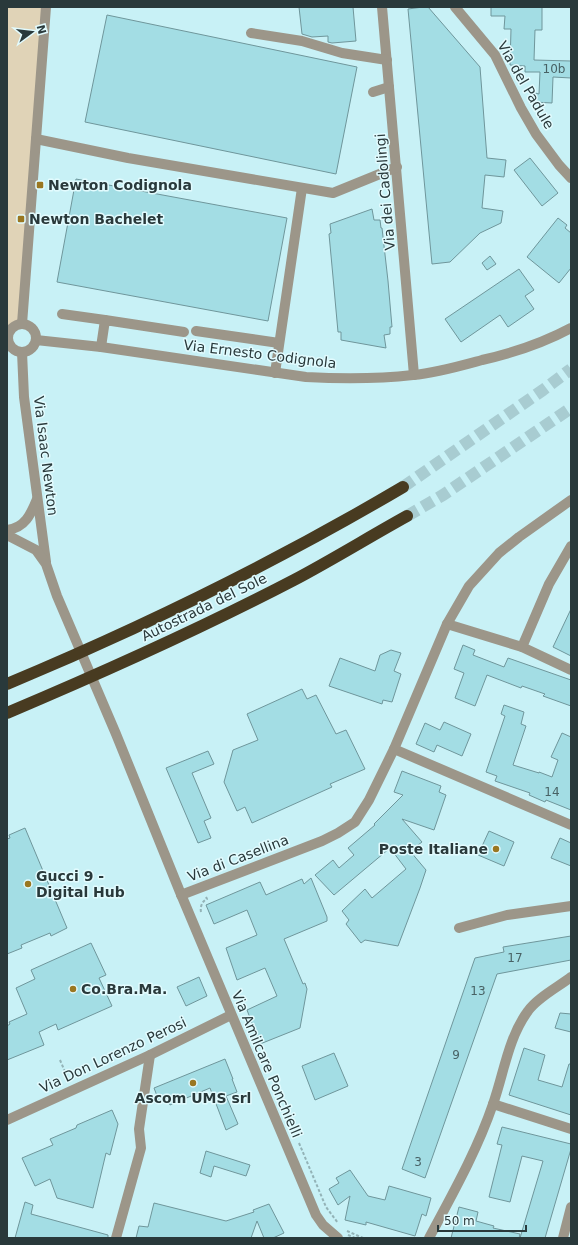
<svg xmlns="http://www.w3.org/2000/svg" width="578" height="1245" viewBox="0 0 578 1245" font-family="'DejaVu Sans',sans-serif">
  <rect width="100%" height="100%" fill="#c8f1f6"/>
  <!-- green -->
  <path fill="#e0d3b7" d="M7 7H46L19 324 11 329 8 336Z"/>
  <!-- building -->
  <g fill="#a3dde4" stroke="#6f969b">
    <path d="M299 7H353L356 41 332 43 328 42V36L312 37 302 34Z"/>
    <path d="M423 7H428L480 67 487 158 506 160 504 177 485 175 482 208 503 211 501 223 480 233 450 262 432 264 408 9Z"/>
    <path d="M491 7H542V30H535L534 60 571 61V78L553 77 552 103 534 102 535 93 539 94 540 72H525V66L510 65 511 29H504L505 16H491Z"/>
    <path d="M107 15 357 67 336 174 85 122Z"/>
    <path d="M530 158 558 193 542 206 514 170Z"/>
    <path d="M76 179 287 218 268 321 57 282Z"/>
    <path d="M372 209 374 220H380L381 228H382L388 281 392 327H390V334L384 335 386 348 341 340V332H338L333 277 329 234 331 233 330 224Z"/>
    <path d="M558 218 567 225 565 228 571 233V268L559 283 527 257Z"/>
    <path d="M490 256 496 264 487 270 482 263Z"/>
    <path d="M519 269 534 290 525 296 534 309 508 327 500 315 461 342 445 319Z"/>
    <path d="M571 609V656L553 647Z"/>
    <path d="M463 645 475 650 473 655 504 667 508 658 571 680V706L543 696 545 694 522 686 521 688 487 675 475 706 455 698 464 673 454 669Z"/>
    <path d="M391 650 401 653 394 671 401 674 392 702 383 700 382 704 329 686 340 658 375 671 380 655Z"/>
    <path d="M302 689 307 699 316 695 336 734 346 730 365 769 330 784 332 787 252 823 245 807 237 811 224 782 233 750 258 740 247 714Z"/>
    <path d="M504 705 524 712 521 724 526 726 513 765 539 773V772L552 777 558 760 551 757 562 733 571 737V810L546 800 545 802 529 795 530 793 495 781 497 776 486 772 505 716 501 714Z"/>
    <path d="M444 722 471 734 462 756 437 745 434 752 416 744 425 723 440 730Z"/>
    <path d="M208 751 214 764 192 773 211 818 204 821 211 838 198 843 166 768Z"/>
    <path d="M402 771 441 786 439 792 446 795 434 830 402 819 422 842 410 851 426 870 420 888 398 946 365 940 361 943 346 924 349 920 342 911 365 889 372 898 406 869 390 848 334 895 315 875 333 860 339 868 354 855 348 848 375 825 374 824 403 795 394 792Z"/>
    <path d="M25 828 67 928 51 936 50 933 21 945 22 948 7 954V839L10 838 9 835Z"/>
    <path d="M489 831 514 842 504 866 478 855Z"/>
    <path d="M560 838 571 843V866L551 858Z"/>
    <path d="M311 878 327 917V921L284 939 303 984 305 983 307 989 300 1028 260 1044 247 1010 277 996 265 968 237 980 226 948 257 935 247 910 214 924 206 905 260 882 266 895 302 879 304 884Z"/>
    <path d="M571 936V960L497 974 425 1178 402 1169 475 958 504 952 503 947Z"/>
    <path d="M91 943 106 975 99 978 112 1006 58 1030 56 1024 39 1032 44 1045 7 1060V1026L10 1024 9 1022 27 1014 16 988 35 979 31 970Z"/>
    <path d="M199 977 207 996 186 1006 177 987Z"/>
    <path d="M560 1013 571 1014V1032L555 1028Z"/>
    <path d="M524 1048 545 1055 538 1080 562 1087 569 1064H571V1115L509 1095Z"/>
    <path d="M334 1053 348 1086 315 1100 302 1066Z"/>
    <path d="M225 1059 233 1079H232L237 1092 226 1096 238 1124 226 1130 210 1088 170 1105 167 1098 159 1101 154 1088Z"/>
    <path d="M112 1110 118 1124 110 1155 106 1153 93 1208 57 1198 50 1179 35 1186 22 1158 53 1145 50 1139 76 1128 77 1125Z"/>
    <path d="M502 1127 571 1144V1149L545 1238H520L543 1161 522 1156 510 1202 489 1197 502 1145 497 1144Z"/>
    <path d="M206 1151 250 1165 246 1176 214 1166 211 1177 200 1173Z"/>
    <path d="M350 1170 368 1196 385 1200 389 1186 431 1198 426 1216 422 1214 415 1236 366 1222V1225L345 1220 350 1196 338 1205 329 1189 339 1183 336 1178Z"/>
    <path d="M25 1202 33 1205 31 1214 108 1235V1238H15Z"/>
    <path d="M154 1203 226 1221 254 1212 253 1210 269 1204 284 1233 273 1238H264L257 1221 251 1238H136L139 1226 148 1227Z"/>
    <path d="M459 1207 478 1212 476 1221 494 1226 493 1228 520 1234 519 1238H451Z"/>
  </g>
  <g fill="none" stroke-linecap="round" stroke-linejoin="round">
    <!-- highway-tunnel -->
    <g stroke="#a8ccd1" stroke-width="12" stroke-dasharray="12 6" stroke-linecap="butt">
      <path d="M403 487 543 390 571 369"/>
      <path d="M407 516 443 495 571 408"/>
    </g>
    <!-- path -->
    <g stroke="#93b3b7" stroke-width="2" stroke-dasharray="3 2" stroke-linecap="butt">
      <path d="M201 912C200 907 202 901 207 899L206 897"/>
      <path d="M60 1060 69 1081"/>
      <path d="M299 1143 326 1207 338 1223"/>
      <path d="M347 1231 363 1238"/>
      <path d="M348 1235 355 1238"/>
    </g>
    <!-- minor -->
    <g stroke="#9c9689" stroke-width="10">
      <path d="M382 7 414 375"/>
      <path d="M455 7 495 55 521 108 536 134 559 165 571 178"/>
      <path d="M251 33 302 41 342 53 387 60"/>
      <path d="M373 92 389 87"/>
      <path d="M36 139 128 158 333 193 397 167"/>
      <path d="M62 314 105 320"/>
      <circle cx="22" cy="338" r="14"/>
      <path d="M22 324 46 7"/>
      <path d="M196 331 279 343"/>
      <path d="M36 340 101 347 306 377C342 379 378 379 413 375 436 373 460 366 482 360 513 353 543 343 571 328"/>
      <path d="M101 347 105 320 184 332"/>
      <path d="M22 352 24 397 46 562"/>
      <path d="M275 373 302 188"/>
      <path d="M7 530C25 528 31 514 37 499"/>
      <path d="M7 535 36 550 46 564 57 596 116 734 180 892 316 1215 323 1225 338 1238"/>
      <path d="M447 624 522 647 571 670"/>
      <path d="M522 647 549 584 571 546"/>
      <path d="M394 749 571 825"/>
      <path d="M181 895 322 841 338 833 355 822 369 800 394 749 447 624 469 586 499 553 519 537 571 500"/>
      <path d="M459 928 507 915 571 906"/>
      <path d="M493 1104 571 1129"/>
      <path d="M7 1120 150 1055 231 1015"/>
      <path d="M116 1238 141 1148 139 1129 150 1055"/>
      <path d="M429 1238C452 1195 477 1151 493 1104 504 1073 508 1038 528 1011 537 998 558 987 571 977"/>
      <path d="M563 1238 571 1207"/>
    </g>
    <!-- highway -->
    <g stroke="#483b21" stroke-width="12">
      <path d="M7 684C143 627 276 562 403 487"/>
      <path d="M7 713C104 672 200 629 294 580 332 560 369 537 407 516"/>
    </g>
  </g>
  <!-- markers -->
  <g fill="#9a7721" stroke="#e2fbfe" stroke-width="1.5">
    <rect x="36" y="181" width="8" height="8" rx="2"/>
    <rect x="17" y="215" width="8" height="8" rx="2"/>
    <circle cx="496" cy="849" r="4"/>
    <circle cx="28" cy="884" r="4"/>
    <circle cx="73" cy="989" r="4"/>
    <circle cx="193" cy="1083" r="4"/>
  </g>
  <g text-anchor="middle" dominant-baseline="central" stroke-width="3" stroke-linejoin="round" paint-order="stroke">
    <!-- number labels -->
    <g font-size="12" fill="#486265">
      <text x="554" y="69">10b</text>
      <text x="552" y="792">14</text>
      <text x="515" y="958">17</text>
      <text x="478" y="991">13</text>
      <text x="456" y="1055">9</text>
      <text x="418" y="1162">3</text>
    </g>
    <!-- street labels -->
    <g font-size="14" fill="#29393b" stroke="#e2fbfe">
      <text transform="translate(526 85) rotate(60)">Via del Padule</text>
      <text transform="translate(385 192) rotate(-95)">Via dei Cadolingi</text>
      <text transform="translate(260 354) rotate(7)">Via Ernesto Codignola</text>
      <text transform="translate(46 456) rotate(83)">Via Isaac Newton</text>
      <text transform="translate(204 607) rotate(-26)">Autostrada del Sole</text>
      <text transform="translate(238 858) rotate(-21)">Via di Casellina</text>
      <text transform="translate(113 1055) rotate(-25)">Via Don Lorenzo Perosi</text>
      <text transform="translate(267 1064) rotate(67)">Via Amilcare Ponchielli</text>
    </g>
    <!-- poi labels -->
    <g font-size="14" font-weight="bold" fill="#29393b" stroke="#e2fbfe" text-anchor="start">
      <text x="48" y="185">Newton Codignola</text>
      <text x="29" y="219">Newton Bachelet</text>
      <text x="488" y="849" text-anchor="end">Poste Italiane</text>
      <text x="36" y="876">Gucci 9 -<tspan x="36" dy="16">Digital Hub</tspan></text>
      <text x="81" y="989">Co.Bra.Ma.</text>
      <text x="193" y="1098" text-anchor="middle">Ascom UMS srl</text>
    </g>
  </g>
  <!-- border -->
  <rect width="578" height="1245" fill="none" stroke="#29393b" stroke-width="16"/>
  <!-- north arrow -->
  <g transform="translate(32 32) rotate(75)" stroke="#e2fbfe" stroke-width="3" paint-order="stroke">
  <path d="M0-3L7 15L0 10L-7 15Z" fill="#29393b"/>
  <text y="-6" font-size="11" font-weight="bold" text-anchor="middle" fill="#29393b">N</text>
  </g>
  <!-- scale -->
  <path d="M438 1225v6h88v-6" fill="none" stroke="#29393b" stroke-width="2"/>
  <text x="444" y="1225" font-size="12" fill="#29393b" stroke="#e2fbfe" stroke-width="3" paint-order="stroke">50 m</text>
</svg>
